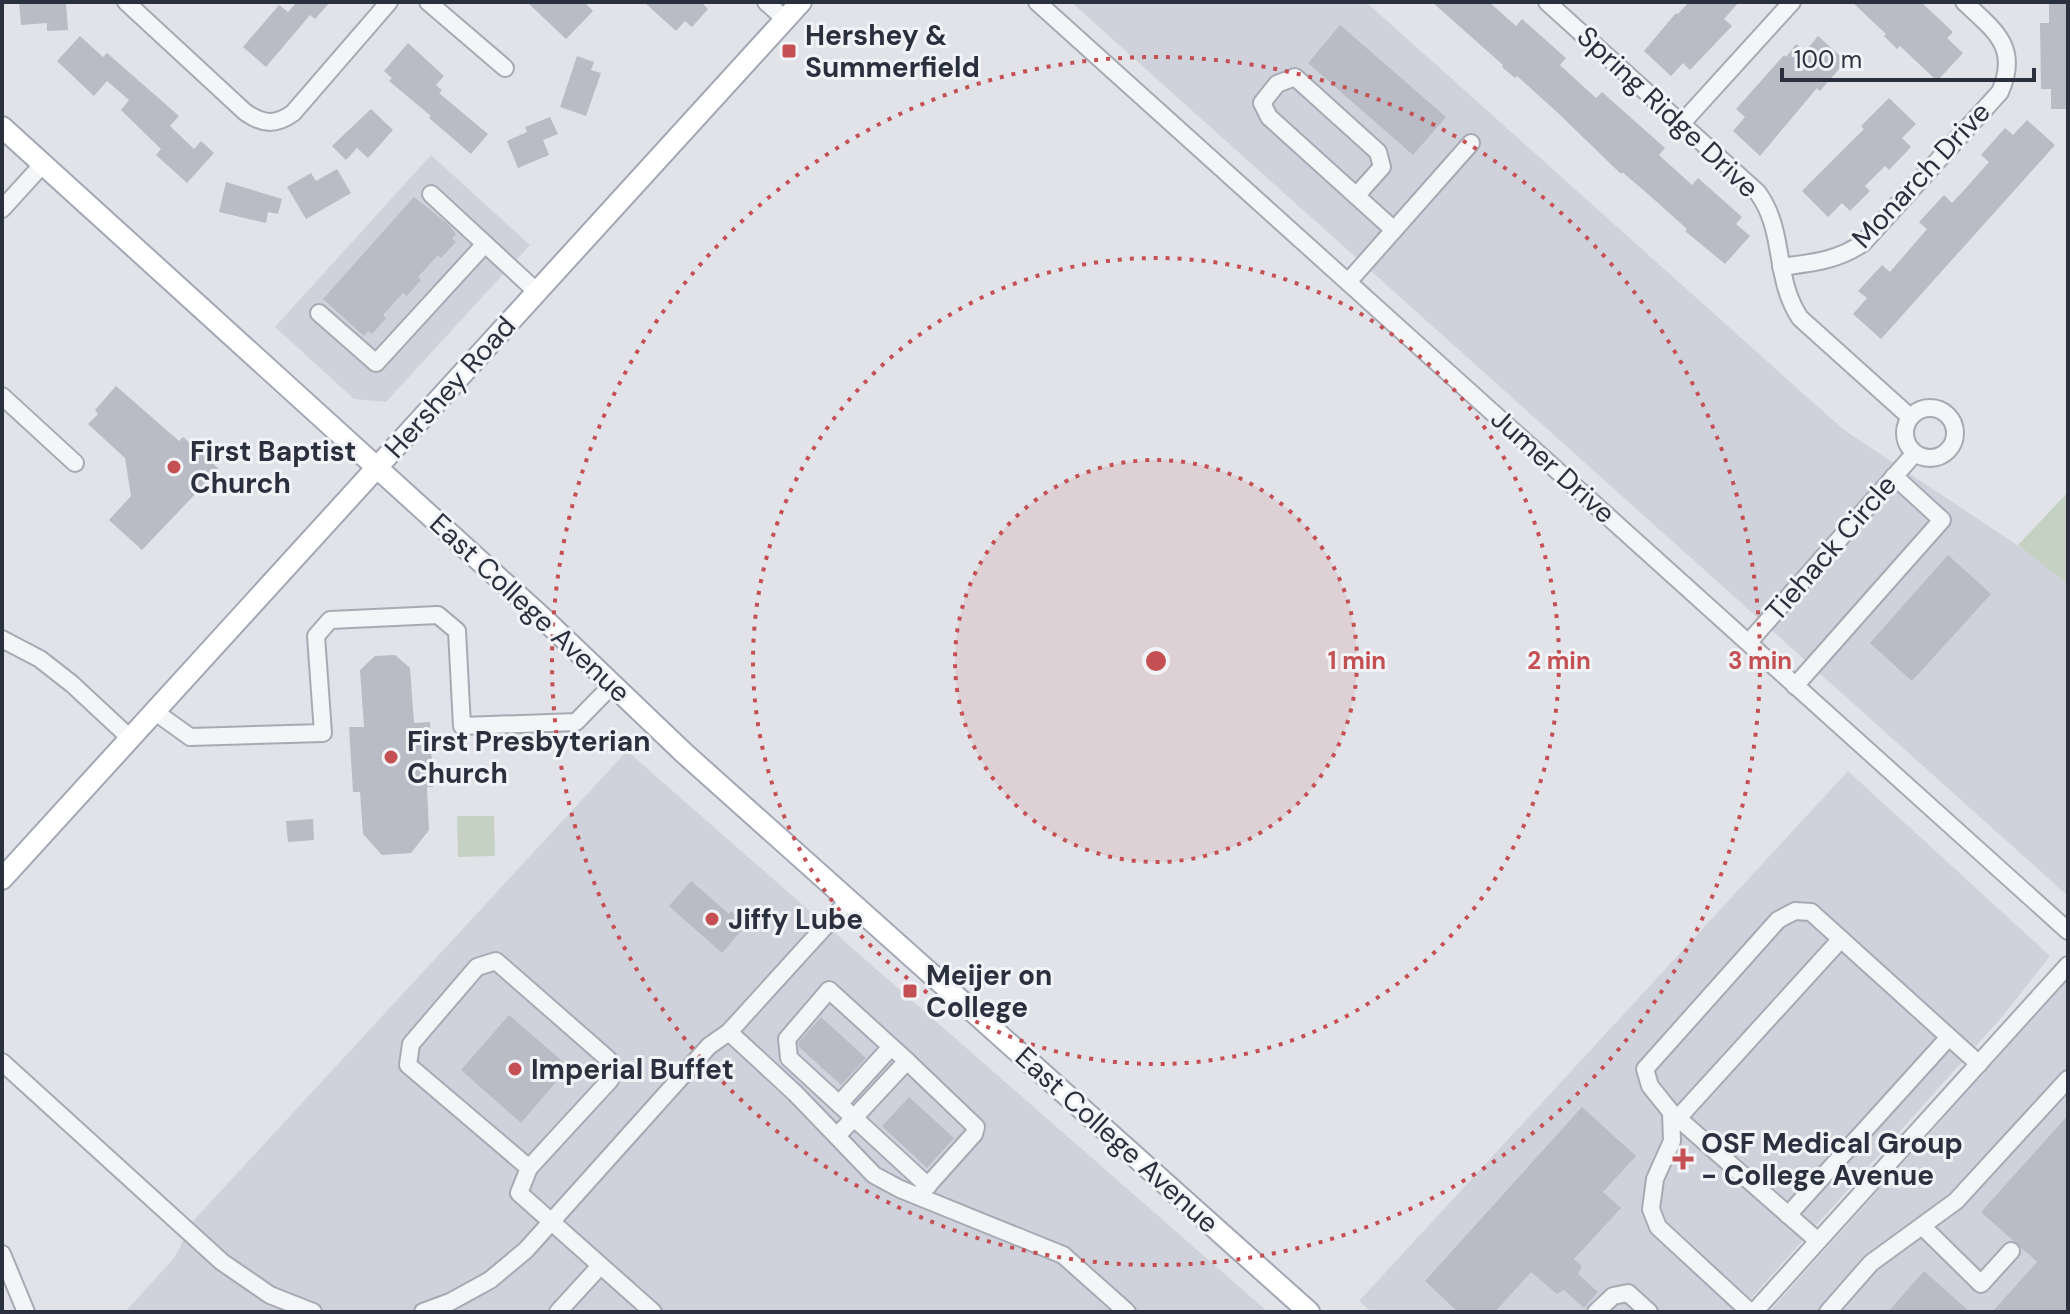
<svg xmlns="http://www.w3.org/2000/svg" width="2070" height="1314" viewBox="0 0 2070 1314" font-family="'DM Sans',sans-serif">
  <rect width="100%" height="100%" fill="#e1e3e9"/>
  <!-- built -->
  <g fill="#d0d2db">
    <path d="M1071 2H1366L1844 430 2041 561 2068 584V896Z"/>
    <path d="M431 155 530 245 386 402 354 399 275 327Z"/>
    <path d="M627 751 1268 1312H125L175 1257 193 1221Z"/>
    <path d="M1848 771 2050 956 2002 1017 1739 1312H1372L1359 1301Z"/>
    <path d="M2068 981V1312H1769L2065 983Z"/>
  </g>
  <!-- green -->
  <g fill="#c5d2c3">
    <path d="M2068 492V584L2018 545Z"/>
    <path d="M457 816H494L495 856 458 857Z"/>
  </g>
  <!-- building -->
  <g fill="#b9bcc5">
    <path d="M19 2H66L68 30 47 31V23L21 25Z"/>
    <path d="M297 2H330L315 19 310 15 266 67 243 47 279 5 288 12Z"/>
    <path d="M527 2H584L593 11 566 39Z"/>
    <path d="M644 2H701L708 9 692 27 685 21 676 31Z"/>
    <path d="M1432 2H1489L1516 26 1522 19 1566 58 1560 65 1574 78 1596 98 1602 92 1665 148 1659 155 1692 185 1698 178 1742 217 1736 224 1750 236 1725 264 1685 231 1687 229 1648 194 1622 172 1621 174 1558 113 1517 76 1515 78 1502 67 1503 65Z"/>
    <path d="M1689 2H1739L1724 19 1732 26 1690 70 1683 63 1671 76 1644 51 1676 13 1678 14Z"/>
    <path d="M1852 2H1921L1953 32 1947 38 1963 53 1937 81 1900 46 1897 49 1884 36 1886 34Z"/>
    <path d="M2049 2H2068V109H2051V89H2041L2040 23H2049Z"/>
    <path d="M1340 25 1446 117 1413 155 1308 63Z"/>
    <path d="M80 36 103 57 107 53 179 116 170 126 194 149 201 141 214 153 187 183 156 155 161 149 121 110 129 100 107 81 94 96 57 61Z"/>
    <path d="M1818 36 1846 61 1820 91 1817 88 1760 156 1733 131 1745 117 1736 109 1784 55 1786 57 1796 44 1805 52Z"/>
    <path d="M408 43 444 76 436 85 442 90 439 93 488 134 471 154 429 118 431 116 389 81 392 78 384 71Z"/>
    <path d="M577 56 594 62 591 70 601 73 586 116 560 107Z"/>
    <path d="M1889 98 1916 124 1902 138 1911 147 1889 170 1885 166 1865 186 1870 191 1850 211 1842 203 1828 217 1802 191 1864 129 1861 126Z"/>
    <path d="M371 109 393 130 368 158 357 148 346 160 332 146Z"/>
    <path d="M550 117 558 134 543 140 549 155 518 168 507 141 527 132 525 127Z"/>
    <path d="M2027 120 2055 145 1881 339 1853 314 1867 298 1858 291 1882 265 1890 272 1927 229 1919 222 1944 195 1952 203 1966 188 1989 162 1981 155 2005 128 2013 135Z"/>
    <path d="M337 169 351 193 306 219 287 187 311 173 316 181Z"/>
    <path d="M226 182 282 199 278 214 268 212 266 223 219 212Z"/>
    <path d="M414 197 448 224 456 234 452 239 456 242 441 258 438 255 418 277 421 280 407 296 403 293 383 315 386 318 372 334 368 331 364 336 323 299Z"/>
    <path d="M116 386 179 441 183 437 219 469 142 550 109 520 131 496 125 458 88 424 98 414 95 410Z"/>
    <path d="M1948 555 1991 594 1912 681 1870 643Z"/>
    <path d="M395 655 410 668 414 723 430 722 433 787H427L429 830 411 853 382 855 363 834 360 792H353L349 727H364L360 670 375 656Z"/>
    <path d="M313 819 314 840 288 842 286 821Z"/>
    <path d="M691 881 729 914 731 911 747 924 722 953 669 906Z"/>
    <path d="M509 1015 569 1067 521 1123 461 1070Z"/>
    <path d="M821 1017 866 1058 841 1085 799 1047 798 1043Z"/>
    <path d="M909 1097 954 1138 927 1168 882 1126Z"/>
    <path d="M1582 1107 1636 1156 1603 1192 1621 1208 1574 1259 1582 1266 1578 1274 1598 1292 1584 1308 1564 1290 1557 1294 1531 1272 1495 1312H1458L1425 1281Z"/>
    <path d="M2068 1115V1312H1992L2037 1262 1981 1212Z"/>
    <path d="M1924 1271 1970 1312H1888Z"/>
  </g>
  <g fill="none" stroke-linecap="round" stroke-linejoin="round">
    <!-- minor casing -->
    <g stroke="#a7aab3" stroke-width="20">
      <g id="minor">
        <path d="M126 2 245 112C262 124 275 126 293 113L389 2"/>
        <path d="M428 2 505 68"/>
        <path d="M766 2 785 19"/>
        <path d="M1037 2 2068 931"/>
        <path d="M1547 2 1758 193C1786 232 1773 277 1800 318L1910 417"/>
        <path d="M1682 123 1792 2"/>
        <path d="M431 194 536 291"/>
        <path d="M1356 196 1382 167 1378 152 1295 77 1277 84 1262 103 1269 117 1394 230"/>
        <path d="M2 209 43 164"/>
        <path d="M1781 267C1811 263 1837 261 1863 243L2000 92C2020 47 1994 30 1964 2"/>
        <path d="M1348 282 1471 143"/>
        <path d="M319 313 376 363 485 244"/>
        <path d="M2 396 75 463"/>
        <circle cx="1930" cy="433" r="25"/>
        <path d="M2 639 40 659 72 684 130 738"/>
        <path d="M1749 642 1914 454"/>
        <path d="M1795 686 1942 520 1894 476"/>
        <path d="M154 711 190 737 323 733 316 636 330 620 438 615 457 631 462 726 576 722 613 684"/>
        <path d="M729 1032 795 1093 874 1175 900 1189 1063 1255 1127 1312"/>
        <path d="M907 1061 829 990 787 1039 789 1058 928 1186"/>
        <path d="M2 1062 222 1262 270 1295 313 1312"/>
        <path d="M839 1104 891 1047"/>
        <path d="M1672 1113 1818 1241"/>
        <path d="M1678 1118 1841 939"/>
        <path d="M837 1136 907 1061 976 1127 974 1134 922 1192"/>
        <path d="M529 1168 408 1065 411 1044 477 967 496 961 608 1059 610 1080 529 1168 519 1193 653 1312"/>
        <path d="M1788 1215 1949 1037"/>
        <path d="M1922 1226 1981 1284 2011 1251"/>
        <path d="M2 1254 26 1312"/>
        <path d="M423 1312 450 1302 490 1280 526 1250 709 1046 729 1032 849 900"/>
        <path d="M558 1312 600 1266"/>
        <path d="M1596 1312 1613 1296 1628 1293 1649 1312"/>
        <path d="M1750 1312 1658 1227 1651 1209 1655 1179 1672 1141 1671 1112 1650 1086 1645 1069 1778 920 1795 911 1811 912 1979 1064"/>
        <path d="M1754 1312 2068 965"/>
        <path d="M1828 1312 1871 1263 1956 1201 2068 1079"/>
      </g>
    </g>
    <!-- major casing -->
    <g stroke="#a2a7b4" stroke-width="24">
      <g id="major">
        <path d="M2 127 547 622 684 753 1309 1312"/>
        <path d="M2 879 801 2"/>
      </g>
    </g>
    <!-- minor -->
    <use href="#minor" stroke="#f4f5f7" stroke-width="16"/>
    <!-- major -->
    <use href="#major" stroke="#fff" stroke-width="20"/>
  </g>
  <!-- distance rings -->
  <circle cx="1156" cy="661" r="201" fill="#c45054" fill-opacity=".12"/>
  <g fill="none" stroke="#c45054" stroke-width="4" stroke-dasharray="4 8">
    <circle cx="1156" cy="661" r="201"/>
    <circle cx="1156" cy="661" r="403"/>
    <circle cx="1156" cy="661" r="604"/>
  </g>
  <!-- markers -->
  <g fill="#c45054" stroke="#f1f3f6" stroke-width="3">
    <rect x="781" y="43" width="16" height="16" rx="4"/>
    <circle cx="174" cy="467" r="8"/>
    <circle cx="391" cy="757" r="8"/>
    <circle cx="712" cy="919" r="8"/>
    <rect x="902" y="983" width="16" height="16" rx="4"/>
    <circle cx="515" cy="1069" r="8"/>
    <path d="M1679 1147h8v8h8v8h-8v8h-8v-8h-8v-8h8z"/>
  </g>
  <g text-anchor="middle" dominant-baseline="central" stroke-width="6" stroke-linejoin="round" paint-order="stroke">
    <!-- poi labels -->
    <g font-size="28" font-weight="bold" fill="#2b303f" stroke="#f1f3f6" text-anchor="start">
      <text x="805" y="35">Hershey &amp;<tspan x="805" dy="32">Summerfield</tspan></text>
      <text x="190" y="451">First Baptist<tspan x="190" dy="32">Church</tspan></text>
      <text x="407" y="741">First Presbyterian<tspan x="407" dy="32">Church</tspan></text>
      <text x="728" y="919">Jiffy Lube</text>
      <text x="926" y="975">Meijer on<tspan x="926" dy="32">College</tspan></text>
      <text x="531" y="1069">Imperial Buffet</text>
      <text x="1701" y="1143">OSF Medical Group<tspan x="1701" dy="32">- College Avenue</tspan></text>
    </g>
    <!-- street labels -->
    <g font-size="28" fill="#2b303f" stroke="#f1f3f6">
      <text transform="translate(1668 112) rotate(43)">Spring Ridge Drive</text>
      <text transform="translate(1921 175) rotate(-47)">Monarch Drive</text>
      <text transform="translate(450 387) rotate(-48)">Hershey Road</text>
      <text transform="translate(1553 466) rotate(42)">Jumer Drive</text>
      <text transform="translate(1831 548) rotate(-49)">Tiehack Circle</text>
      <text transform="translate(530 608) rotate(43)">East College Avenue</text>
      <text transform="translate(1117 1140) rotate(42)">East College Avenue</text>
    </g>
  </g>
  <circle cx="1156" cy="661" r="12" fill="#c45054" stroke="#f1f3f6" stroke-width="4"/>
  <g font-size="24" text-anchor="middle" font-weight="bold" fill="#c45054" stroke="#f1f3f6" stroke-width="6" stroke-linejoin="round" paint-order="stroke">
    <text x="1357" y="669">1 min</text>
    <text x="1559" y="669">2 min</text>
    <text x="1760" y="669">3 min</text>
  </g>
  <!-- border -->
  <rect width="2070" height="1314" fill="none" stroke="#2b303f" stroke-width="8"/>
  <!-- scale -->
  <path d="M1782 68v12h252v-12" fill="none" stroke="#2b303f" stroke-width="4"/>
  <text x="1794" y="68" font-size="24" fill="#2b303f" stroke="#f1f3f6" stroke-width="6" paint-order="stroke">100 m</text>
</svg>
